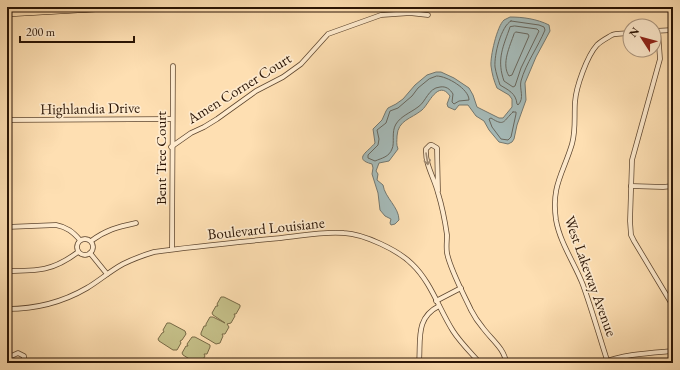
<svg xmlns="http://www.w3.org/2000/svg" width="680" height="370" viewBox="0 0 680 370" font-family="'EB Garamond',serif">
  <rect width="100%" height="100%" fill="#fedfb2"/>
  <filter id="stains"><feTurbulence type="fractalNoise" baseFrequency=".005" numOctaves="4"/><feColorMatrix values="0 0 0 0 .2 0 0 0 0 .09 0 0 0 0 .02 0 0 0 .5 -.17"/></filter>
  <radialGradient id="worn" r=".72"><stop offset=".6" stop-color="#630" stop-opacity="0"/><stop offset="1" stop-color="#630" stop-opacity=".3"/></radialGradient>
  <!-- green -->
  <g fill="#c5c089" stroke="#786a46">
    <path d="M221 297H224L240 305V307L236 314H234L235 316 231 323 227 324 229 327 225 334H222L223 336 220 343 216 344 201 335V333L204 326H206V324L210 317H213L225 323 213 315 212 313 216 306H218L217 304Z"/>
    <path d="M167 323H170L185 331 186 334 182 340 180 341 181 343 177 350H173L159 341 158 339 162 333 164 332 163 330Z"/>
    <path d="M192 337H195L210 345V347L207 354H204L205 356 201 363H196L183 355 182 353 186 346H188L187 344Z"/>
  </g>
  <!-- water -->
  <path fill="#a5bab8" stroke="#747870" d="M510 17C523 17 537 19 549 25L550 31 536 57 525 83 526 100 517 125 514 139 512 142 508 144 499 142 489 130 484 121 476 116 468 105H459L455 110 448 107 447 104 450 96C438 79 429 104 422 110 411 119 398 120 397 136 397 141 396 144 398 149L389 161 379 163 376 171 378 174 377 180 383 185C385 198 399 207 399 220L395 224 391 225 390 223 391 219 385 216 380 210 378 193 372 174 373 168 372 164C352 159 369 151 375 143L373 129 382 120 386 111 388 108 396 104 403 99 415 85 427 75 436 72H441L454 78 469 88 473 95 477 107 499 118H503L512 107V99L509 95 497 88C494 81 492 74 491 66 490 57 497 26 504 20 506 19 508 18 510 17Z"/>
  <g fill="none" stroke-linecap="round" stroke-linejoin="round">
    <!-- shore -->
    <g stroke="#68675e" stroke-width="1">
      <path d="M511 21 539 25 544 27 545 30C538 47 526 63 521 81 519 89 525 98 518 105L517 104C516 93 508 90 500 85 498 79 496 73 495 67 494 55 501 26 511 21Z"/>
      <path d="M515 26 537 29 539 31 521 68 515 86 513 87 504 81C497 61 502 49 509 30L510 27Z"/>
      <path d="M516 32 528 34 529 36 512 75 509 76C501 64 510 46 514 34Z"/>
      <path d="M437 76C447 76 469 89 469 100L459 101 454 104 452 102 453 94C450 89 446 86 440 87 428 88 426 102 418 107 410 113 401 116 396 124 391 132 395 143 392 149 389 157 382 158 375 161L368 158V155L378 145 379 139 377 130 386 123 390 111 398 108 412 96 418 88 429 79Z"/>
      <path d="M513 112H516V114L511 137 508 140 501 139 492 127 489 119 491 118C505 127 503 121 513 112Z"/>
    </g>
    <!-- minor casing -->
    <g stroke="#5f4730" stroke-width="5.5">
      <g id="minor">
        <path d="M654 31 673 30"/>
        <path d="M658 31 660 59 632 160 630 221 631 235 634 241 673 306"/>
        <path d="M7 120 172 119"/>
        <path d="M171 147 191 133 204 127 217 119 256 91 283 77 301 64 328 34 381 15 410 13 428 15"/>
        <path d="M631 186 663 187 673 186"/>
        <path d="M438 191 437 148 432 145H430L426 149C425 165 434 177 438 193 442 206 445 221 447 235 447 241 446 247 447 253 450 269 464 295 471 310 474 316 478 322 483 328 491 339 505 349 506 363"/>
        <path d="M7 227 56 225C67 227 73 232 80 240"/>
        <circle cx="85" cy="247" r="8"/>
        <path d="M91 241C106 230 117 227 136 223"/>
        <path d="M172 249 173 66"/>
        <path d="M90 253 107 274"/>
        <path d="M7 271C38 271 53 271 78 252"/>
        <path d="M436 301 461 288"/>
        <path d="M7 309C34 309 63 302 87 288 99 281 110 271 123 264 133 259 144 255 154 252 196 246 239 242 281 238 301 236 323 231 344 233 364 234 398 250 412 264 431 282 439 309 453 331 460 342 471 353 480 363"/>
        <path d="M7 358 18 353 24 356V359L21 362"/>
        <path d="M607 360C599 335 592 310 583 285 575 264 560 243 556 220 551 186 563 174 572 144 576 130 574 116 575 102 576 87 587 56 597 45 601 41 607 38 612 35 617 33 624 34 630 33"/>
        <path d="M419 363C421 340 415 318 439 306"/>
        <path d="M601 363C624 354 649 353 673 351"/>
      </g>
    </g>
    <!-- motorway casing -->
    <g stroke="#2a1404" stroke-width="8">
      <path id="motorway" d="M7 13 113 7"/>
    </g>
    <!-- minor -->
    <use href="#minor" stroke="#feeacd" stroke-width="4"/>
    <!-- motorway -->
    <use href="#motorway" stroke="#fedfb2" stroke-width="7"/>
  </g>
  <!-- one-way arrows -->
  <defs><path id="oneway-shaft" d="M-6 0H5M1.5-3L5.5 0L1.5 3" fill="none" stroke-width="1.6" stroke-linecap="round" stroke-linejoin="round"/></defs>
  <use stroke="#9f8a73" href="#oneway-shaft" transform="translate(427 159) rotate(81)"/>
  <g text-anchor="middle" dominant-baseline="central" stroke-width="3.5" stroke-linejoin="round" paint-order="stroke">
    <!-- street labels -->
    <g font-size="15" fill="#2a1404" stroke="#feeacd">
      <text transform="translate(239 88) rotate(-32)">Amen Corner Court</text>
      <text transform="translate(90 108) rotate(-1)">Highlandia Drive</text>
      <text transform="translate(160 158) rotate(-90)">Bent Tree Court</text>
      <text transform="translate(266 228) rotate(-6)">Boulevard Louisiane</text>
      <text transform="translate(591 276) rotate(70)">West Lakeway Avenue</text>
    </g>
  </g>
  <!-- margin -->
  <rect width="680" height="370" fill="none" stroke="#fedfb2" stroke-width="24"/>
  <rect x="8" y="8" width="664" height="354" fill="none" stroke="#2a1404" stroke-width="2"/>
  <rect x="12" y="12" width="656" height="346" fill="none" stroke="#2a1404"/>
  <!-- north arrow -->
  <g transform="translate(642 38) rotate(306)"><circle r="19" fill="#feeacd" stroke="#a9947d"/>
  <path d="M0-3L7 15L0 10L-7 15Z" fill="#8f2418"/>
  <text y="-6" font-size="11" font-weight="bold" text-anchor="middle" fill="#2a1404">N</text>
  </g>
  <!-- scale -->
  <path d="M20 36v6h114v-6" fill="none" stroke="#2a1404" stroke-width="2"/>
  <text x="26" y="36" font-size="12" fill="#2a1404" stroke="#feeacd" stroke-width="3" paint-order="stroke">200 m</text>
  <rect width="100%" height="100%" filter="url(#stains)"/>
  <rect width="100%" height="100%" fill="url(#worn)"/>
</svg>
